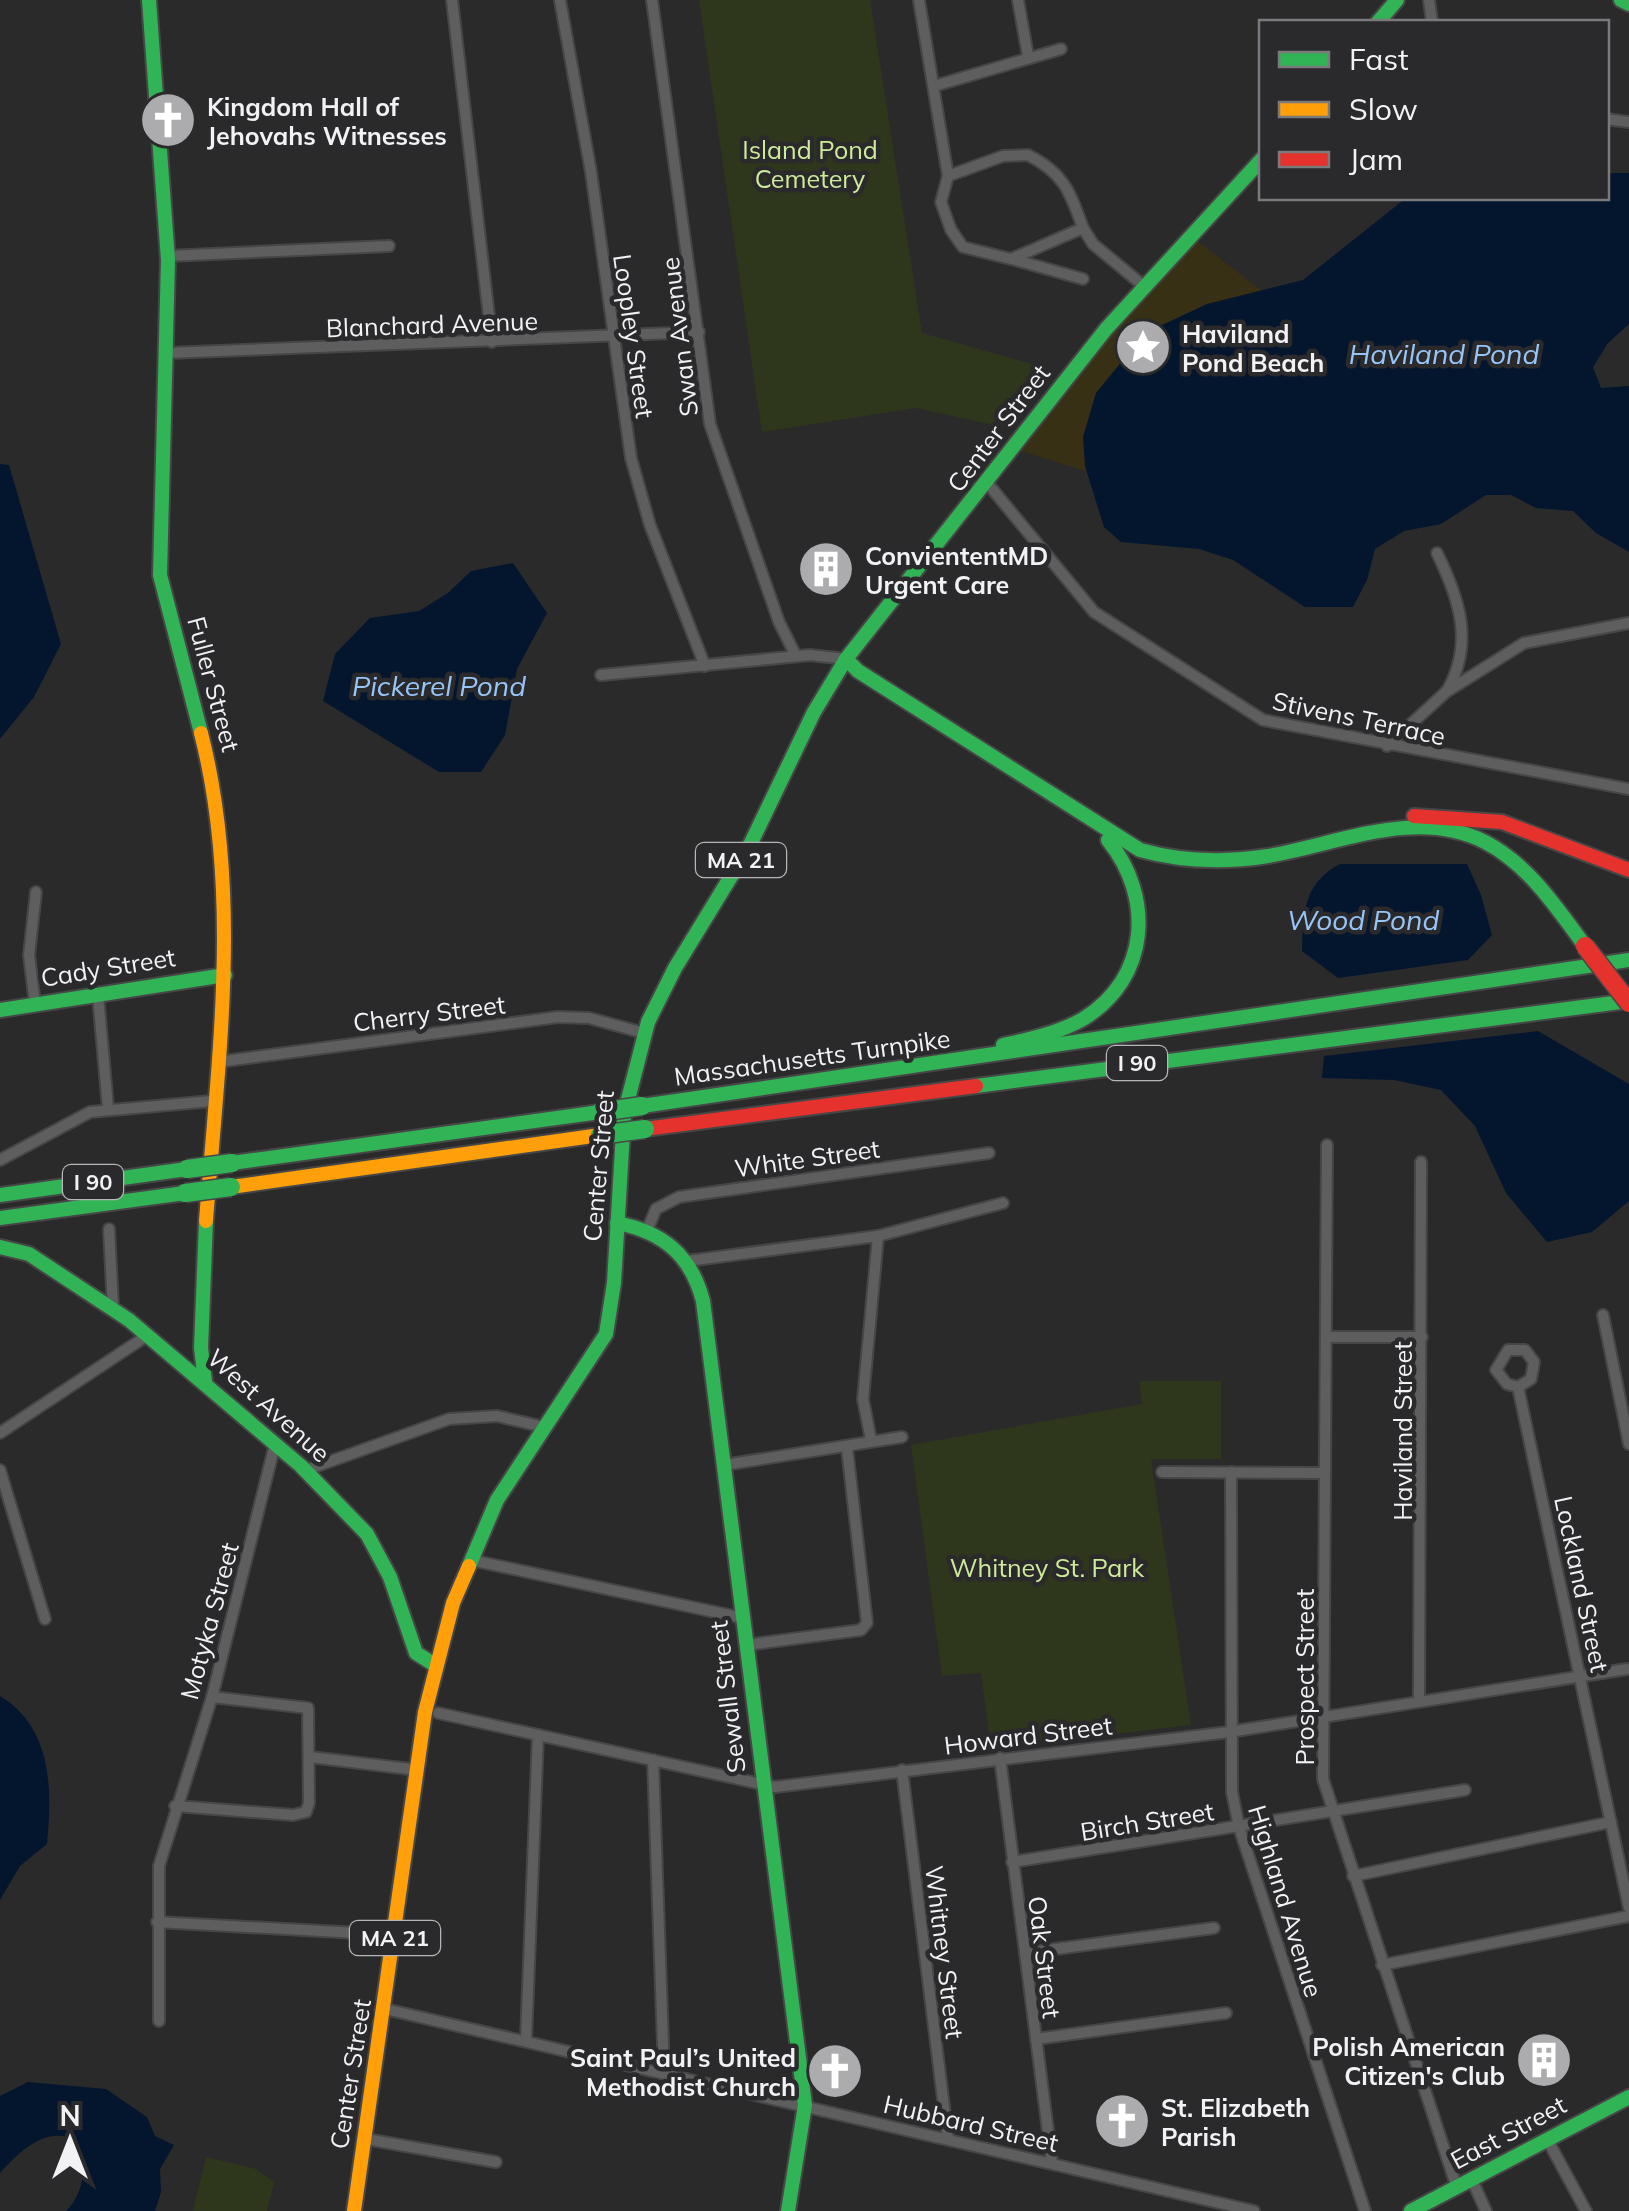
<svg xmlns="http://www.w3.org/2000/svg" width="1629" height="2211" viewBox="0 0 1629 2211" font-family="Mulish,sans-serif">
  <rect width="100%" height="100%" fill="#2a2a2b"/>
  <!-- green -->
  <g fill="#2e371c">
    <path d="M699 0H870L922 333 1053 370 1012 429 916 408 762 432Z"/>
    <path d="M1139 1381H1221V1459H1151L1191 1725 991 1749 981 1673 942 1676 911 1445 1142 1404Z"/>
    <path d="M206 2157 256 2169 274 2182 267 2211H193Z"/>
  </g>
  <!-- sand -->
  <path fill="#373014" d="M1196 240 1266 294 1104 477 1021 451 1088 360Z"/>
  <!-- water -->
  <g fill="#04152e">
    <path d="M1607 173H1629V324L1608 343 1593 367 1601 388 1629 386V552L1596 533 1573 511 1536 508 1511 495H1486L1441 524 1404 531 1375 549 1367 580 1353 607H1305L1233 560 1199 549 1121 542 1104 527 1085 466 1083 437 1096 393 1145 333 1207 304 1303 280 1406 198H1606Z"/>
    <path d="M0 464 9 465 61 644 34 697 0 739Z"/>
    <path d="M513 563 547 613 517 669 505 735 481 772H439L323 701 335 654 370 618 419 611 448 593 471 571Z"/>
    <path d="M1340 864H1467L1481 895 1492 935 1468 960 1338 978 1302 951C1303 914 1303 883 1340 864Z"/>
    <path d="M1538 1031 1629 1084V1201L1592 1232 1547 1242 1506 1193 1475 1126 1441 1090 1394 1080 1322 1078 1324 1056Z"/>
    <path d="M0 1696C53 1728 52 1790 47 1844L20 1866 0 1900Z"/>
    <path d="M28 2082 106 2089 147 2117 155 2136 174 2145 160 2169 161 2192 155 2211H66C84 2194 89 2162 76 2141 47 2124 19 2152 0 2173V2096Z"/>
  </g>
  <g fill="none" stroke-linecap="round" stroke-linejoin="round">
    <!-- street casing -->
    <g stroke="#464647" stroke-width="14">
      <g id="street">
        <path d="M452 0 492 342"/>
        <path d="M560 0 591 172 631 458 650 525 705 666"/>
        <path d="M652 0 710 424 779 622 796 656"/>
        <path d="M919 0 948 176"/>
        <path d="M1018 0 1028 56"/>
        <path d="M1429 0 1432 22"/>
        <path d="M934 86 1061 49"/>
        <path d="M1606 119 1629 122"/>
        <path d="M1028 155C1064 173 1070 192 1083 228L1011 259 963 247 951 230 941 202 948 176 1003 156Z"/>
        <path d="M1083 228 1093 244 1145 287"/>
        <path d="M168 256 389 246"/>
        <path d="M1012 259 1083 279"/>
        <path d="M167 353 699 332"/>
        <path d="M988 484 1094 612 1263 720 1629 789"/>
        <path d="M1437 553C1460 600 1474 644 1447 691"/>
        <path d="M601 675 810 655 846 659"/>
        <path d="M1387 746 1446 692 1524 643 1629 623"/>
        <path d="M98 995 108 1108"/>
        <path d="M35 1004 29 955 36 892"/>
        <path d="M217 1062 558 1017 589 1018 644 1033"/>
        <path d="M1327 1145 1323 1779 1457 2188"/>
        <path d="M0 1160 90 1112 212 1101"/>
        <path d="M648 1228 656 1209 679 1197 989 1153"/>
        <path d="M109 1229 113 1308"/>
        <path d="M687 1261 878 1236 1003 1203"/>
        <path d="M1603 1315 1629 1444"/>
        <path d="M1327 1337H1422"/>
        <path d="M1518 1387 1507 1384 1496 1370 1508 1350H1525L1534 1362 1531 1379 1518 1387 1629 1908"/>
        <path d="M0 1433 148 1335"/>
        <path d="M871 1440 863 1399 878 1236"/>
        <path d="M724 1465 902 1437"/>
        <path d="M0 1470 45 1619"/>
        <path d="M306 1470 449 1419 497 1416 544 1427"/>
        <path d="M1162 1472 1325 1473"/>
        <path d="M1231 1472 1232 1792 1239 1827 1365 2211"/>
        <path d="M471 1560 743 1618"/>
        <path d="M746 1645 861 1630 867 1623 847 1448"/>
        <path d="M1419 1700 1421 1162"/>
        <path d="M438 1713 775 1787 1229 1732 1627 1669"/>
        <path d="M310 1757 418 1770"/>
        <path d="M1000 1758 1052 2162"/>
        <path d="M653 1760 664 2073"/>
        <path d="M902 1770 948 2139"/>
        <path d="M175 1806 293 1815 306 1812 309 1803 308 1708 212 1697"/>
        <path d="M1012 1862 1465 1790"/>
        <path d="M1353 1876 1611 1822"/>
        <path d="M157 1922 395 1935"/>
        <path d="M1025 1953 1214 1928"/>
        <path d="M1382 1965 1629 1916"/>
        <path d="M385 2009 1254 2211"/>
        <path d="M159 2021V1866L212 1697 275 1444"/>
        <path d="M1036 2039 1226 2013"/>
        <path d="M526 2040 538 1735"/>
        <path d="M366 2139 496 2162"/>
        <path d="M1547 2139 1586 2211"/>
        <path d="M1472 2180 1486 2211"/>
      </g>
    </g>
    <!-- fast casing -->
    <g stroke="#464647" stroke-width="18">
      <g id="fast">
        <path d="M149 0 168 260 160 575 201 733"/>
        <path d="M1621 0 1629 4"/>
        <path d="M1378 22 1397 0"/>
        <path d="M846 659 1106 329 1262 159"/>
        <path d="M846 659 858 671 1140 850C1183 862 1224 863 1268 856 1339 844 1416 807 1485 842 1528 864 1557 908 1585 946"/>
        <path d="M0 1010 225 975"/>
        <path d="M1003 1045C1030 1039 1059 1033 1083 1019 1150 978 1154 897 1108 840"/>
        <path d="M976 1086 1629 1001"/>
        <path d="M642 1106 1629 960"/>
        <path d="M232 1163 600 1112"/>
        <path d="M0 1195 187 1169"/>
        <path d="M0 1218 185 1193"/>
        <path d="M617 1223C663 1232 691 1255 703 1301L805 2105 788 2211"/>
        <path d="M0 1247 29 1254 129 1320 301 1466 367 1534 390 1577 416 1653 435 1665"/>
        <path d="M205 1381 201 1348 206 1221"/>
        <path d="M469 1566 497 1500 606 1334 614 1283 624 1115 648 1022 675 968 749 847 814 712 846 659"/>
        <path d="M1411 2211 1629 2097"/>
      </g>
    </g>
    <!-- slow casing -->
    <g stroke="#464647" stroke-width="18">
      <g id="slow">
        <path d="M201 733C242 893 218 1059 206 1221"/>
        <path d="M231 1187 600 1135"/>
        <path d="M354 2211 425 1712 453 1603 469 1566"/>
      </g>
    </g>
    <!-- jam casing -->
    <g stroke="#464647" stroke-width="18">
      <g id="jam">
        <path d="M1414 816 1502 822 1629 870"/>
        <path d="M645 1129 976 1086"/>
      </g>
    </g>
    <!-- street -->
    <use href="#street" stroke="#5e5e5e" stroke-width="10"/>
    <!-- fast -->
    <use href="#fast" stroke="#30b455" stroke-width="14"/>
    <!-- slow -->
    <use href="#slow" stroke="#ff9f0a" stroke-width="14"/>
    <!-- jam -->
    <use href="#jam" stroke="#e5322d" stroke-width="14"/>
    <!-- fast-bridge casing -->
    <g stroke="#464647" stroke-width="21" stroke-linecap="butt">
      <g id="fast-bridge">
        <path d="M600 1112 642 1106"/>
        <path d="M600 1135 645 1129"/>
        <path d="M187 1169 232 1163"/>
        <path d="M185 1193 231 1187"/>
      </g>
    </g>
    <!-- jam-bridge casing -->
    <g stroke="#464647" stroke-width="21" stroke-linecap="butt">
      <path id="jam-bridge" d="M1585 946 1629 1003"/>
    </g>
    <!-- fast-bridge -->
    <use href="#fast-bridge" stroke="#30b455" stroke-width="18"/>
    <!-- jam-bridge -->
    <use href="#jam-bridge" stroke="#e5322d" stroke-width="18"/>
  </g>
  <!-- icons -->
  <defs>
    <g id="church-disc" transform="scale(2.875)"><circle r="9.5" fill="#acabad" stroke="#2a292c"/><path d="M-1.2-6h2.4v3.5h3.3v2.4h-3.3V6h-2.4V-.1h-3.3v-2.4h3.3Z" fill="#fff"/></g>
    <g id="sight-disc" transform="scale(2.875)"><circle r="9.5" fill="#acabad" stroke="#2a292c"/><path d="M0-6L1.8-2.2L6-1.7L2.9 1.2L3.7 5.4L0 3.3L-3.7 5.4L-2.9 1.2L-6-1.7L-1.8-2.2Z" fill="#fff"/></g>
    <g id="building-disc" transform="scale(2.875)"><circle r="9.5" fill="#acabad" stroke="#2a292c"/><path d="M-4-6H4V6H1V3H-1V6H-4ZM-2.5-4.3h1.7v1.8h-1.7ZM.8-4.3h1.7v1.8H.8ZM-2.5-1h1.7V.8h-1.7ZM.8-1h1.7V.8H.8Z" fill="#fff"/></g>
  </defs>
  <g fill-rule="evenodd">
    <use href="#church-disc" x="168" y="120"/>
    <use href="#sight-disc" x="1143" y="347"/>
    <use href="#building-disc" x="826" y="569"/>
    <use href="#building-disc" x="1544" y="2060"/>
    <use href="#church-disc" x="835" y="2071"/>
    <use href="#church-disc" x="1122" y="2121"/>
  </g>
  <g text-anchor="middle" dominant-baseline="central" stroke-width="9" stroke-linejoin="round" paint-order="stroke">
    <!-- shield labels -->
    <g fill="#2a292c" stroke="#b6b5b7" stroke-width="2.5">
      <rect x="696" y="843" width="90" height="34" rx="8"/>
      <rect x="1107" y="1046" width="60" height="34" rx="8"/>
      <rect x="63" y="1165" width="60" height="34" rx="8"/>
      <rect x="350" y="1921" width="90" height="34" rx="8"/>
    </g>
    <g font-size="22" font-weight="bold" fill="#f2f1f3">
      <text x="741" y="860">MA 21</text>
      <text x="1137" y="1063">I 90</text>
      <text x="93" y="1182">I 90</text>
      <text x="395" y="1938">MA 21</text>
    </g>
    <!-- poi labels -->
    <g font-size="25" font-weight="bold" fill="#f2f1f3" stroke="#2a292c" text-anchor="start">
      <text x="207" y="106">Kingdom Hall of<tspan x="207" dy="29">Jehovahs Witnesses</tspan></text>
      <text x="1182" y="333">Haviland<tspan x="1182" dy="29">Pond Beach</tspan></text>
      <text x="865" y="555">ConviententMD<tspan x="865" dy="29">Urgent Care</tspan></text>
      <text x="1505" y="2046" text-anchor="end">Polish American<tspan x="1505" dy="29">Citizen's Club</tspan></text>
      <text x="796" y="2057" text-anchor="end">Saint Paul’s United<tspan x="796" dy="29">Methodist Church</tspan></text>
      <text x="1161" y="2107">St. Elizabeth<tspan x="1161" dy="29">Parish</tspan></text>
    </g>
    <!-- park labels -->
    <g font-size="25" fill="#ceeb9a" stroke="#2a292c">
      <text x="810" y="149">Island Pond<tspan x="810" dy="29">Cemetery</tspan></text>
      <text x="1047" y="1567">Whitney St. Park</text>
    </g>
    <!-- street labels -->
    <g font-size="25" fill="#f2f1f3" stroke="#2a292c">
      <text transform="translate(432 324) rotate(-2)">Blanchard Avenue</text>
      <text transform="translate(634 336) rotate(82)">Loopley Street</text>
      <text transform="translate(679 337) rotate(-97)">Swan Avenue</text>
      <text transform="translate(998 428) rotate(-53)">Center Street</text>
      <text transform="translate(214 684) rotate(75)">Fuller Street</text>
      <text transform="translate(1359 718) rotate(12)">Stivens Terrace</text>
      <text transform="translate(108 967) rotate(-9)">Cady Street</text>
      <text transform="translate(429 1013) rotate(-7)">Cherry Street</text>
      <text transform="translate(812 1057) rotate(-8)">Massachusetts Turnpike</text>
      <text transform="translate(807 1158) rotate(-8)">White Street</text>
      <text transform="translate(598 1166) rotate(-85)">Center Street</text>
      <text transform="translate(269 1405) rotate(42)">West Avenue</text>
      <text transform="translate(1402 1431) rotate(-90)">Haviland Street</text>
      <text transform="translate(1582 1584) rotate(78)">Lockland Street</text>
      <text transform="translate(209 1621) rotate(-75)">Motyka Street</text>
      <text transform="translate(1304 1677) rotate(-90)">Prospect Street</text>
      <text transform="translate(727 1697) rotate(-97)">Sewall Street</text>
      <text transform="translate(1028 1735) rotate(-7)">Howard Street</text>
      <text transform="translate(1147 1821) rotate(-9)">Birch Street</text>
      <text transform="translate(1286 1901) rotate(73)">Highland Avenue</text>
      <text transform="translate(945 1952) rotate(83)">Whitney Street</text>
      <text transform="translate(1045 1957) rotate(83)">Oak Street</text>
      <text transform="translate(350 2074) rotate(-81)">Center Street</text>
      <text transform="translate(971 2123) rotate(13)">Hubbard Street</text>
      <text transform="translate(1508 2132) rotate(-28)">East Street</text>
    </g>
    <!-- water labels -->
    <g font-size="28" font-style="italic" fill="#97c5f8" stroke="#2a292c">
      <text x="1444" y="353">Haviland Pond</text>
      <text x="439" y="685">Pickerel Pond</text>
      <text x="1363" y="919">Wood Pond</text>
    </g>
  </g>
  <!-- legend -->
  <rect x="1259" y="20" width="350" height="180" fill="#2a292c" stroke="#7a797c" stroke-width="2.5"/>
  <rect x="1279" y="52" width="50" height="15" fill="#30b455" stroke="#7a797c" stroke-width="2.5"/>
  <text x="1349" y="70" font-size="30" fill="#f2f1f3">Fast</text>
  <rect x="1279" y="102" width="50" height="15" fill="#ff9f0a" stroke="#7a797c" stroke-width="2.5"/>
  <text x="1349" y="120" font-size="30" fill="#f2f1f3">Slow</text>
  <rect x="1279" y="152" width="50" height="15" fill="#e5322d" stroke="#7a797c" stroke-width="2.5"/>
  <text x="1349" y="170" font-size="30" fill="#f2f1f3">Jam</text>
  <!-- north arrow -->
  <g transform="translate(70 2141)" stroke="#2a292c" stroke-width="8" paint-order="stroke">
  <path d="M0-8L18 38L0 25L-18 38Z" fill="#f2f1f3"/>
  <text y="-15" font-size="28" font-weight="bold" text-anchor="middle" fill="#f2f1f3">N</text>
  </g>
</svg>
